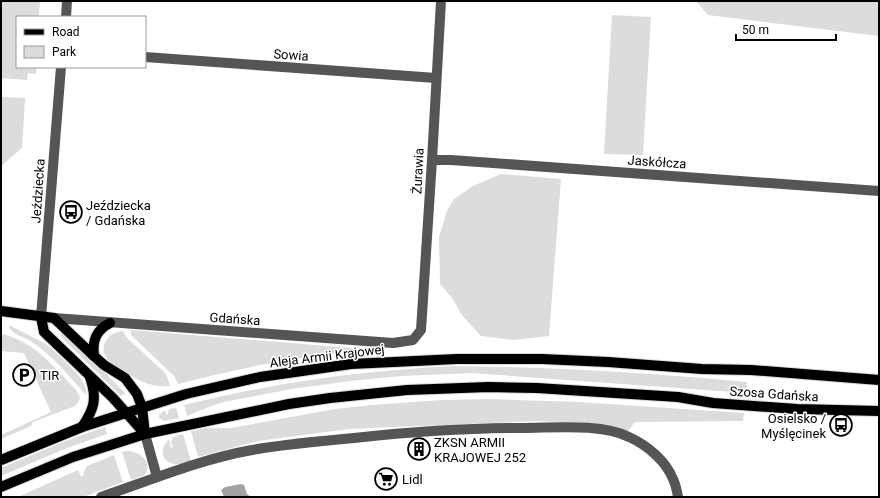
<svg xmlns="http://www.w3.org/2000/svg" width="880" height="498" viewBox="0 0 880 498" font-family="Roboto,sans-serif">
  <rect width="100%" height="100%" fill="#fff"/>
  <!-- green -->
  <g fill="#dcdcdc">
    <path d="M1 1H40L39 17H17V67H37L36 74 28 73 27 80 1 78Z"/>
    <path d="M696 1H879V36L708 15Z"/>
    <path d="M612 15 651 17 643 155 604 154Z"/>
    <path d="M1 97 25 98 22 148 1 166Z"/>
    <path d="M501 174 561 179 549 336 514 340 481 336 461 314 453 299 440 284 439 237 447 211 454 199 473 186Z"/>
    <path d="M9 325 46 344 64 360 81 378 86 389V395C70 377 52 355 32 342 25 337 13 335 9 327Z"/>
    <path d="M131 330 351 348 358 351C297 356 237 369 178 384L174 376 134 338 131 335Z"/>
    <path d="M123 331 126 337 164 372 167 376 170 386C151 388 137 380 122 370 117 367 112 365 109 361 97 348 107 332 123 331Z"/>
    <path d="M61 333H66L125 393 121 396 61 337Z"/>
    <path d="M1 334C33 340 54 367 76 390L80 397 78 403 75 406 33 422 31 426 1 439V435L51 412 24 353 1 351Z"/>
    <path d="M456 366C553 367 650 373 747 382L746 393 472 373 401 376 350 381 291 389 224 402 211 406 187 416 184 405C273 383 364 370 456 366Z"/>
    <path d="M487 399 578 402 744 413 743 421 635 422 628 431 603 425 579 423 537 421 349 429 258 441 198 457 191 431 206 428H231L335 409 371 405 442 400Z"/>
    <path d="M176 408 179 418 164 421 159 418V415L165 410 166 414H168L169 409Z"/>
    <path d="M105 427 107 434 67 448 1 476V468L63 442Z"/>
    <path d="M183 434 191 461C185 463 180 465 174 464 160 461 160 448 169 439L171 448 173 447 171 442 173 437Z"/>
    <path d="M128 451C140 452 153 461 145 475L131 480 122 452Z"/>
    <path d="M114 455 123 482 83 497H18L78 470 81 477 83 476 85 469 87 466Z"/>
  </g>
  <!-- water -->
  <path fill="#a3a3a3" d="M241 484 244 485 247 494 251 497H224L221 490 225 487Z"/>
  <g fill="none" stroke-linecap="round" stroke-linejoin="round">
    <!-- major casing -->
    <g stroke="#dbdbdb" stroke-width="12">
      <g id="major">
        <path d="M1 311 54 318 94 356 104 365 125 378 137 394 142 407 145 434"/>
        <path d="M41 317 44 332 113 398 145 434"/>
        <path d="M94 356C92 341 96 330 110 323"/>
        <path d="M82 427C95 408 97 398 90 377"/>
        <path d="M1 460 82 427 186 394 260 377 351 364 457 359H542L608 362 702 369 751 370 879 380"/>
        <path d="M1 487 73 457 145 434 289 404 330 398 407 390 489 387 537 388 678 397 713 403 797 409 879 411"/>
      </g>
    </g>
    <!-- minor -->
    <g stroke="#555" stroke-width="10">
      <path d="M66 17 67 1"/>
      <path d="M145 57 436 78"/>
      <path d="M432 160H451L879 191"/>
      <path d="M41 317 61 67"/>
      <path d="M54 318 393 343 413 340 421 330 432 160 441 1"/>
      <path d="M145 434 157 477"/>
      <path d="M101 497C151 480 201 459 252 450 286 444 320 441 354 438 410 432 466 428 522 428 553 428 601 423 629 437 647 445 666 461 673 479 676 485 677 491 678 497"/>
    </g>
    <!-- major -->
    <use href="#major" stroke="#000" stroke-width="10"/>
  </g>
  <!-- icons -->
  <defs>
    <g id="bus-ring" transform="scale(1.15)"><circle r="9.5" fill="#fff" stroke="#000" stroke-width="1.5"/><path d="M-5-6H5V4H4V6H2V4H-2V6H-4V4H-5ZM-3.5-4V0h7V-4ZM-3.5 1.2v1.5H-2V1.2ZM2 1.2v1.5H3.5V1.2Z" fill="#000"/></g>
    <g id="parking-ring" transform="scale(1.15)"><circle r="9.5" fill="#fff" stroke="#000" stroke-width="1.5"/><path d="M-3.5-5.5H1a3.5 3.5 0 0 1 0 7H-1V5.5H-3.5ZM-1-3.4V-.6H.8a1.4 1.4 0 0 0 0-2.8Z" fill="#000"/></g>
    <g id="building-ring" transform="scale(1.15)"><circle r="9.5" fill="#fff" stroke="#000" stroke-width="1.5"/><path d="M-4-6H4V6H1V3H-1V6H-4ZM-2.5-4.3h1.7v1.8h-1.7ZM.8-4.3h1.7v1.8H.8ZM-2.5-1h1.7V.8h-1.7ZM.8-1h1.7V.8H.8Z" fill="#000"/></g>
    <g id="supermarket-ring" transform="scale(1.15)"><circle r="9.5" fill="#fff" stroke="#000" stroke-width="1.5"/><path d="M-6-5.5h2.5l.6 2H6L4.5 2H-2.5L-4.4-4H-6ZM-1.5 3.2a1.3 1.3 0 1 0 .1 0ZM3 3.2a1.3 1.3 0 1 0 .1 0Z" fill="#000"/></g>
  </defs>
  <g fill-rule="evenodd">
    <use href="#bus-ring" x="71" y="212"/>
    <use href="#parking-ring" x="24" y="375"/>
    <use href="#bus-ring" x="841" y="425"/>
    <use href="#building-ring" x="419" y="449"/>
    <use href="#supermarket-ring" x="386" y="479"/>
  </g>
  <g text-anchor="middle" dominant-baseline="central" stroke-width="3" stroke-linejoin="round" paint-order="stroke">
    <!-- street labels -->
    <g font-size="13" fill="#000" stroke="#fff">
      <text transform="translate(291 55) rotate(4)">Sowia</text>
      <text transform="translate(657 162) rotate(4)">Jaskółcza</text>
      <text transform="translate(418 171) rotate(-87)">Żurawia</text>
      <text transform="translate(38 191) rotate(-86)">Jeździecka</text>
      <text transform="translate(235 319) rotate(4)">Gdańska</text>
      <text transform="translate(327 356) rotate(-7)">Aleja Armii Krajowej</text>
      <text transform="translate(774 394) rotate(4)">Szosa Gdańska</text>
    </g>
    <!-- poi labels -->
    <g font-size="13" fill="#000" stroke="#fff" text-anchor="start">
      <text x="86" y="205">Jeździecka<tspan x="86" dy="15">/ Gdańska</tspan></text>
      <text x="40" y="375">TIR</text>
      <text x="826" y="418" text-anchor="end">Osielsko /<tspan x="826" dy="15">Myślęcinek</tspan></text>
      <text x="434" y="442">ZKSN ARMII<tspan x="434" dy="15">KRAJOWEJ 252</tspan></text>
      <text x="402" y="479">Lidl</text>
    </g>
  </g>
  <!-- border -->
  <rect width="880" height="498" fill="none" stroke="#000000" stroke-width="4"/>
  <!-- legend -->
  <rect x="16" y="16" width="130" height="52" fill="#ffffff" stroke="#999999"/>
  <rect x="24" y="29" width="20" height="6" fill="#000000" stroke="#999999"/>
  <text x="52" y="36" font-size="12" fill="#000000">Road</text>
  <rect x="24" y="46" width="20" height="12" fill="#dcdcdc" stroke="#999999"/>
  <text x="52" y="56" font-size="12" fill="#000000">Park</text>
  <!-- scale -->
  <path d="M736 34v6h100v-6" fill="none" stroke="#000000" stroke-width="2"/>
  <text x="742" y="34" font-size="12" fill="#000000" stroke="#ffffff" stroke-width="3" paint-order="stroke">50 m</text>
</svg>
